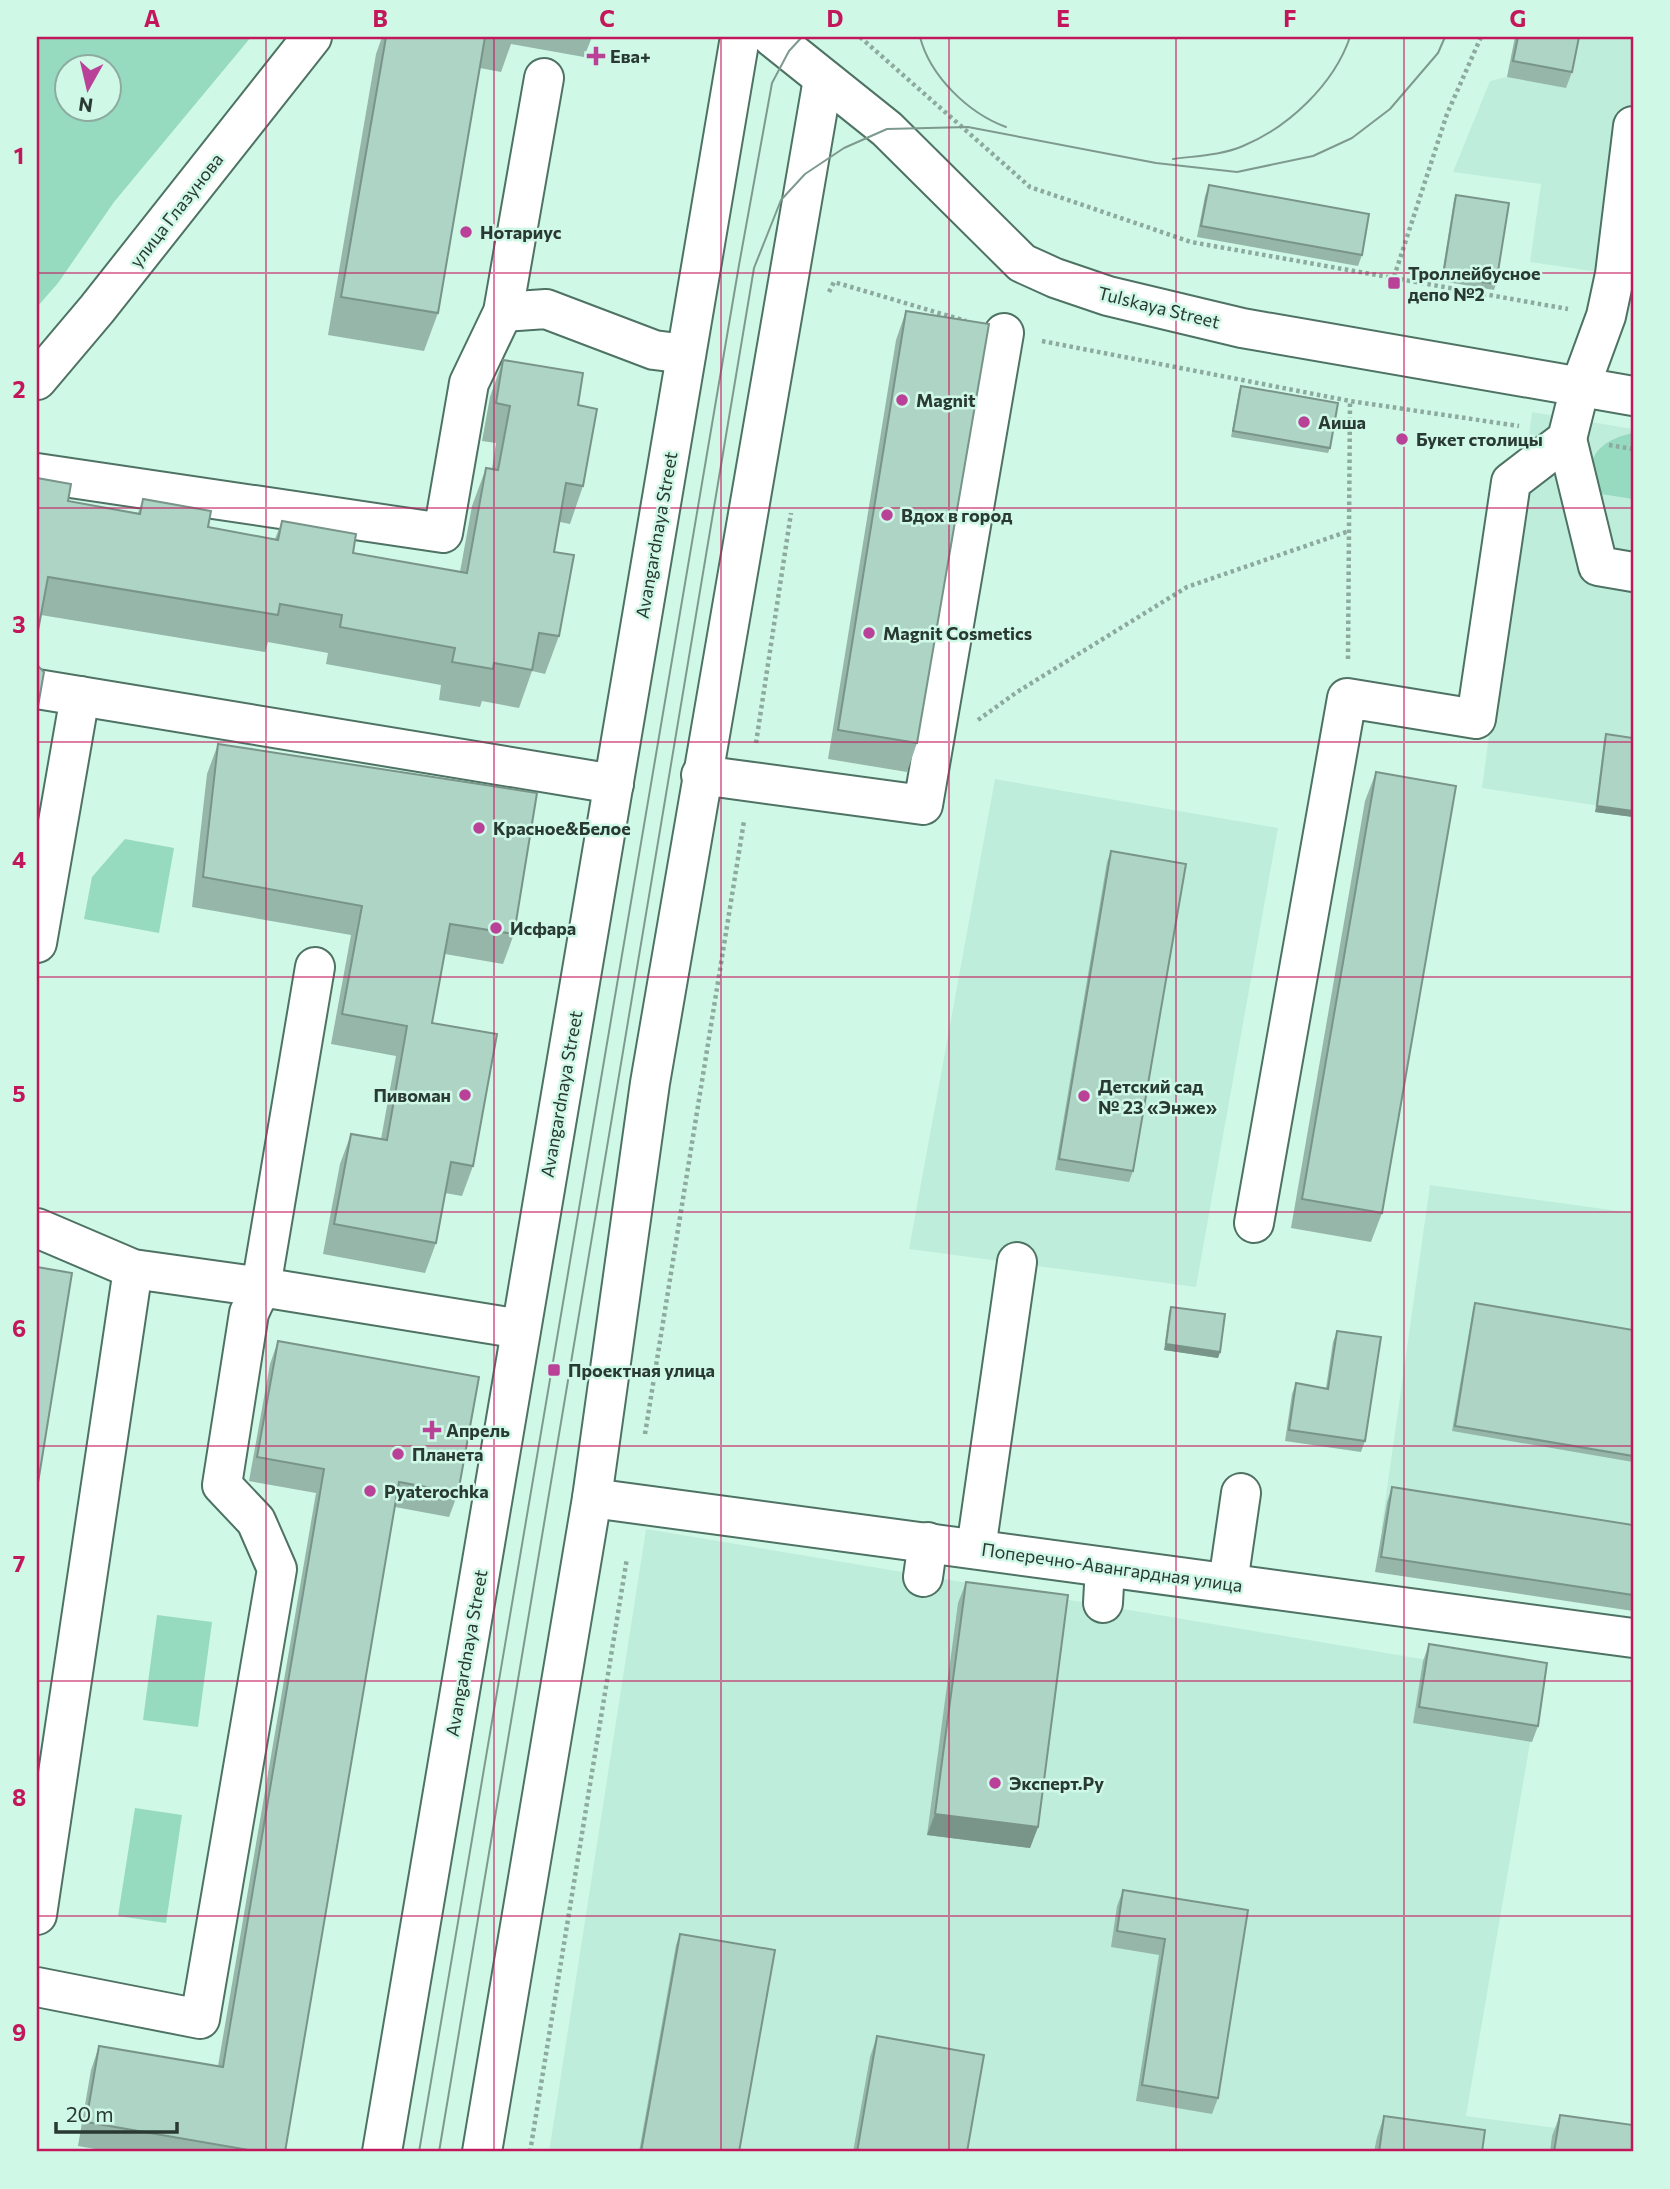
<svg xmlns="http://www.w3.org/2000/svg" width="1670" height="2189" viewBox="0 0 1670 2189" font-family="Commissioner,sans-serif">
  <rect width="100%" height="100%" fill="#d0f8e7"/>
  <!-- built -->
  <g fill="#beeedb">
    <path d="M1515 37H1633V277L1530 262 1541 184 1453 172 1490 81 1507 77Z"/>
    <path d="M1532 412 1633 429V811L1482 788Z"/>
    <path d="M995 779 1278 828 1196 1287 909 1249Z"/>
    <path d="M1430 1185 1633 1213V1571L1381 1531Z"/>
    <path d="M646 1529 1541 1679 1466 2116 1633 2138V2152H549Z"/>
  </g>
  <!-- green -->
  <g fill="#96dac0" fill-rule="evenodd">
    <path d="M37 37H251L114 202 58 283 37 307ZM66 66H108V108H66Z"/>
    <path d="M1633 433V499L1601 494C1578 461 1599 440 1633 433Z"/>
    <path d="M125 839 174 848 159 933 84 919 92 877Z"/>
    <path d="M157 1615 212 1622 198 1727 143 1720Z"/>
    <path d="M135 1808 182 1815 166 1923 118 1916Z"/>
  </g>
  <g fill="none" stroke-linecap="round" stroke-linejoin="round">
    <!-- minor casing -->
    <g stroke="#4e7264" stroke-width="42">
      <g id="minor">
        <path d="M503 312 546 309 654 350 686 354"/>
        <path d="M37 380 97 309 312 37"/>
        <path d="M1567 439 1598 566 1633 572"/>
        <path d="M37 473 443 533 469 383 503 312 544 78"/>
        <path d="M37 689 614 784"/>
        <path d="M701 775 923 805 1004 333"/>
        <path d="M37 943 80 696"/>
        <path d="M1254 1223 1347 698 1476 719 1511 482 1567 439 1580 387 1606 316 1615 274 1633 126"/>
        <path d="M37 1228 133 1269 261 1287 315 967"/>
        <path d="M592 1498 1633 1638"/>
        <path d="M976 1549 1017 1262"/>
        <path d="M923 1577 928 1542"/>
        <path d="M1228 1583 1241 1493"/>
        <path d="M1103 1603 1105 1567"/>
        <path d="M37 1915 133 1269"/>
        <path d="M37 1987 200 2019 277 1569 256 1521 222 1485 249 1313 261 1287 521 1329"/>
      </g>
    </g>
    <!-- major casing -->
    <g stroke="#4e7264" stroke-width="42">
      <g id="major">
        <path d="M772 37 887 129 1022 263 1055 278 1108 296 1242 328 1633 396"/>
        <path d="M382 2152 740 37"/>
        <path d="M482 2152 592 1498 650 1083 823 79"/>
      </g>
    </g>
    <!-- path -->
    <g stroke="#8caa9e" stroke-width="4.5" stroke-dasharray="3.5 3.5" stroke-linecap="butt">
      <path d="M860 37 1030 187 1191 242 1568 309"/>
      <path d="M1394 277 1447 114 1481 37"/>
      <path d="M829 292 834 282 966 321"/>
      <path d="M1042 341 1350 401 1519 426"/>
      <path d="M1609 445 1633 449"/>
      <path d="M1348 659 1350 401"/>
      <path d="M978 720 1017 692 1187 587 1349 531"/>
      <path d="M756 743 791 513"/>
      <path d="M645 1434 744 821"/>
      <path d="M530 2152 627 1558"/>
    </g>
    <!-- minor -->
    <use href="#minor" stroke="#fff" stroke-width="38"/>
    <!-- major -->
    <use href="#major" stroke="#fff" stroke-width="38"/>
    <!-- tram -->
    <g stroke="#7e9a8e" stroke-width="2">
      <path d="M920 37C930 76 968 113 1006 127"/>
      <path d="M1173 159C1195 156 1223 155 1243 146 1289 127 1334 84 1350 37"/>
      <path d="M419 2152 739 265 772 83 789 51 802 37"/>
      <path d="M439 2152 754 268 781 200 805 174 844 148 887 129 968 127 1156 163 1237 172 1313 156 1352 138 1390 109 1438 53 1445 37"/>
    </g>
  </g>
  <!-- wall -->
  <g fill="#95b6a9">
    <path d="M382 37H592L584 57 511 44 501 72 480 68 438 313 424 351 328 335 376 54Z"/>
    <path d="M1515 37H1579L1572 72 1566 88 1507 77Z"/>
    <path d="M1209 185 1362 255 1358 266 1197 237 1205 196Z"/>
    <path d="M1456 195 1496 284 1494 290 1441 281 1454 200Z"/>
    <path d="M906 311 917 743 907 772 828 759 896 340Z"/>
    <path d="M503 360 578 405 583 486 570 524 560 522 554 552 559 636 545 674 532 671 519 708 482 701 480 707 439 700 441 685 326 664 328 653 268 642 265 652 41 615 37 638V478L68 501 138 513 143 499 208 527 275 539 282 521 353 553 460 572 472 506 486 468 492 469 496 443 482 441 490 397Z"/>
    <path d="M1241 386 1330 448 1328 453 1231 437 1239 391Z"/>
    <path d="M1606 734 1633 738V817L1595 812 1604 740Z"/>
    <path d="M218 744 514 934 503 964 445 954 432 1023 473 1166 462 1196 445 1193 436 1243 425 1273 323 1254 340 1164 351 1134 381 1139 396 1056 331 1044 351 935 192 907 207 774Z"/>
    <path d="M1376 772 1382 1213 1371 1242 1291 1228 1365 801Z"/>
    <path d="M1111 851 1133 1171 1129 1182 1055 1170 1107 862Z"/>
    <path d="M1475 1303 1633 1330V1462L1452 1431 1473 1309Z"/>
    <path d="M1171 1307 1220 1352 1218 1358 1164 1350 1169 1312Z"/>
    <path d="M1337 1331 1365 1441 1361 1452 1285 1441 1292 1394 1296 1383 1326 1388 1333 1342Z"/>
    <path d="M278 1341 458 1493 449 1517 395 1507 285 2152H113L78 2146 91 2070 99 2046 218 2066 316 1493 249 1481 270 1364Z"/>
    <path d="M1392 1487 1633 1525V1611L1375 1572 1387 1502Z"/>
    <path d="M966 1582 1038 1827 1030 1848 927 1835 958 1603Z"/>
    <path d="M1429 1644 1538 1726 1532 1742 1413 1723 1423 1661Z"/>
    <path d="M1123 1890 1248 1910 1218 2098 1212 2114 1136 2101 1159 1955 1111 1947 1117 1906Z"/>
    <path d="M680 1934 739 2152H639L676 1945Z"/>
    <path d="M877 2036 967 2152H853L870 2057Z"/>
    <path d="M1560 2115 1633 2152H1550L1552 2136Z"/>
    <path d="M1384 2116 1482 2152H1374L1377 2137Z"/>
  </g>
  <!-- shaded-wall -->
  <g fill="#799489">
    <path d="M1597 806 1633 811V817L1595 812Z"/>
    <path d="M1166 1344 1220 1352 1218 1358 1164 1350Z"/>
    <path d="M935 1814 1038 1827 1030 1848 927 1835Z"/>
  </g>
  <!-- building -->
  <g fill="#add4c4" stroke="#799489" stroke-width="2">
    <path d="M386 37H485L438 313 341 297Z"/>
    <path d="M1518 37H1579L1572 72 1513 61Z"/>
    <path d="M1209 185 1369 214 1362 255 1201 226Z"/>
    <path d="M1456 195 1509 203 1496 284 1443 276Z"/>
    <path d="M906 311 989 324 917 743 838 730Z"/>
    <path d="M503 360 583 373 578 405 597 409 583 486 566 483 554 552 574 555 559 636 539 633 532 670 494 663 493 669 452 662 455 648 340 627 342 615 280 604 278 615 48 577 37 636V478L71 484 68 501 140 514 143 499 211 511 208 527 278 540 282 521 356 534 353 553 467 573 486 468 498 470 510 406 496 403Z"/>
    <path d="M1241 386 1338 403 1330 448 1233 431Z"/>
    <path d="M37 665 44 672 37 712Z"/>
    <path d="M1606 734 1633 738V811L1597 806Z"/>
    <path d="M218 744 537 793 514 934 450 924 432 1023 497 1034 473 1166 451 1162 436 1243 334 1224 351 1134 387 1140 407 1026 342 1014 362 906 203 877Z"/>
    <path d="M1376 772 1456 786 1382 1213 1302 1199Z"/>
    <path d="M1111 851 1186 864 1133 1171 1059 1159Z"/>
    <path d="M37 1267 72 1273 37 1489Z"/>
    <path d="M1475 1303 1633 1330V1456L1455 1426Z"/>
    <path d="M1171 1307 1225 1314 1220 1352 1166 1344Z"/>
    <path d="M1337 1331 1381 1337 1365 1441 1289 1430 1296 1383 1328 1389Z"/>
    <path d="M278 1341 479 1377 458 1493 399 1482 285 2152H261L86 2122 99 2046 223 2067 324 1469 257 1457Z"/>
    <path d="M1392 1487 1633 1525V1595L1381 1557Z"/>
    <path d="M966 1582 1068 1595 1038 1827 935 1814Z"/>
    <path d="M1429 1644 1547 1663 1538 1726 1419 1707Z"/>
    <path d="M1123 1890 1248 1910 1218 2098 1142 2085 1165 1939 1117 1931Z"/>
    <path d="M680 1934 775 1950 739 2152H641Z"/>
    <path d="M877 2036 984 2055 967 2152H857Z"/>
    <path d="M1560 2115 1633 2125V2152H1554Z"/>
    <path d="M1384 2116 1485 2130 1482 2152H1379Z"/>
  </g>
  <!-- grid -->
  <path fill="none" stroke="#c2185b" stroke-width="2" stroke-opacity="0.55" d="M266 37V2152M494 37V2152M721 37V2152M949 37V2152M1176 37V2152M1404 37V2152M37 273H1633M37 508H1633M37 742H1633M37 977H1633M37 1212H1633M37 1446H1633M37 1681H1633M37 1916H1633"/>
  <!-- markers -->
  <g fill="#b94298" stroke="#d0f8e7" stroke-width="2.5">
    <path d="M592.5 45.5h7v7h7v7h-7v7h-7v-7h-7v-7h7z"/>
    <circle cx="466" cy="232" r="7"/>
    <rect x="1387" y="276" width="14" height="14" rx="3.5"/>
    <circle cx="902" cy="400" r="7"/>
    <circle cx="1304" cy="422" r="7"/>
    <circle cx="1402" cy="439" r="7"/>
    <circle cx="887" cy="515" r="7"/>
    <circle cx="869" cy="633" r="7"/>
    <circle cx="479" cy="828" r="7"/>
    <circle cx="496" cy="928" r="7"/>
    <circle cx="465" cy="1095" r="7"/>
    <circle cx="1084" cy="1096" r="7"/>
    <rect x="547" y="1363" width="14" height="14" rx="3.5"/>
    <path d="M428.5 1419.5h7v7h7v7h-7v7h-7v-7h-7v-7h7z"/>
    <circle cx="398" cy="1454" r="7"/>
    <circle cx="370" cy="1491" r="7"/>
    <circle cx="995" cy="1783" r="7"/>
  </g>
  <g text-anchor="middle" dominant-baseline="central" stroke-width="5" stroke-linejoin="round" paint-order="stroke">
    <!-- poi labels -->
    <g font-size="18" font-weight="bold" fill="#293933" stroke="#d0f8e7" text-anchor="start">
      <text x="610" y="56">Ева+</text>
      <text x="480" y="232">Нотариус</text>
      <text x="1408" y="273">Троллейбусное<tspan x="1408" dy="21">депо №2</tspan></text>
      <text x="916" y="400">Magnit</text>
      <text x="1318" y="422">Аиша</text>
      <text x="1416" y="439">Букет столицы</text>
      <text x="901" y="515">Вдох в город</text>
      <text x="883" y="633">Magnit Cosmetics</text>
      <text x="493" y="828">Красное&amp;Белое</text>
      <text x="510" y="928">Исфара</text>
      <text x="1098" y="1086">Детский сад<tspan x="1098" dy="21">№ 23 «Энже»</tspan></text>
      <text x="451" y="1095" text-anchor="end">Пивоман</text>
      <text x="568" y="1370">Проектная улица</text>
      <text x="446" y="1430">Апрель</text>
      <text x="412" y="1454">Планета</text>
      <text x="384" y="1491">Pyaterochka</text>
      <text x="1009" y="1783">Эксперт.Ру</text>
    </g>
    <!-- street labels -->
    <g font-size="18" fill="#293933" stroke="#d0f8e7">
      <text transform="translate(176 210) rotate(-52)">улица Глазунова</text>
      <text transform="translate(1159 307) rotate(14)">Tulskaya Street</text>
      <text transform="translate(656 535) rotate(-80)">Avangardnaya Street</text>
      <text transform="translate(561 1094) rotate(-80)">Avangardnaya Street</text>
      <text transform="translate(1112 1567) rotate(8)">Поперечно-Авангардная улица</text>
      <text transform="translate(466 1653) rotate(-80)">Avangardnaya Street</text>
    </g>
  </g>
  <!-- border -->
  <rect width="1670" height="2189" fill="none" stroke="#d0f8e7" stroke-width="77"/>
  <!-- north arrow -->
  <g transform="translate(88 88) rotate(188)"><circle r="33" fill="#d0f8e7" stroke="#8dac9f" stroke-width="2"/>
  <path d="M0-5L12 26L0 18L-12 26Z" fill="#b94298"/>
  <text y="-10" font-size="19" font-weight="bold" text-anchor="middle" fill="#293933">N</text>
  </g>
  <!-- scale -->
  <path d="M56 2122v10h121v-10" fill="none" stroke="#293933" stroke-width="3.5"/>
  <text x="66" y="2122" font-size="21" fill="#293933" stroke="#d0f8e7" stroke-width="5" paint-order="stroke">20 m</text>
  <rect x="38" y="38" width="1594" height="2112" fill="none" stroke="#c2185b" stroke-width="2.5"/>
  <g font-size="23" text-anchor="middle" font-weight="bold" fill="#c2185b">
    <text x="152" y="27">A</text>
    <text x="380" y="27">B</text>
    <text x="607" y="27">C</text>
    <text x="835" y="27">D</text>
    <text x="1063" y="27">E</text>
    <text x="1290" y="27">F</text>
    <text x="1518" y="27">G</text>
    <text x="19" y="164">1</text>
    <text x="19" y="398">2</text>
    <text x="19" y="633">3</text>
    <text x="19" y="868">4</text>
    <text x="19" y="1102">5</text>
    <text x="19" y="1337">6</text>
    <text x="19" y="1572">7</text>
    <text x="19" y="1806">8</text>
    <text x="19" y="2041">9</text>
  </g>
</svg>
